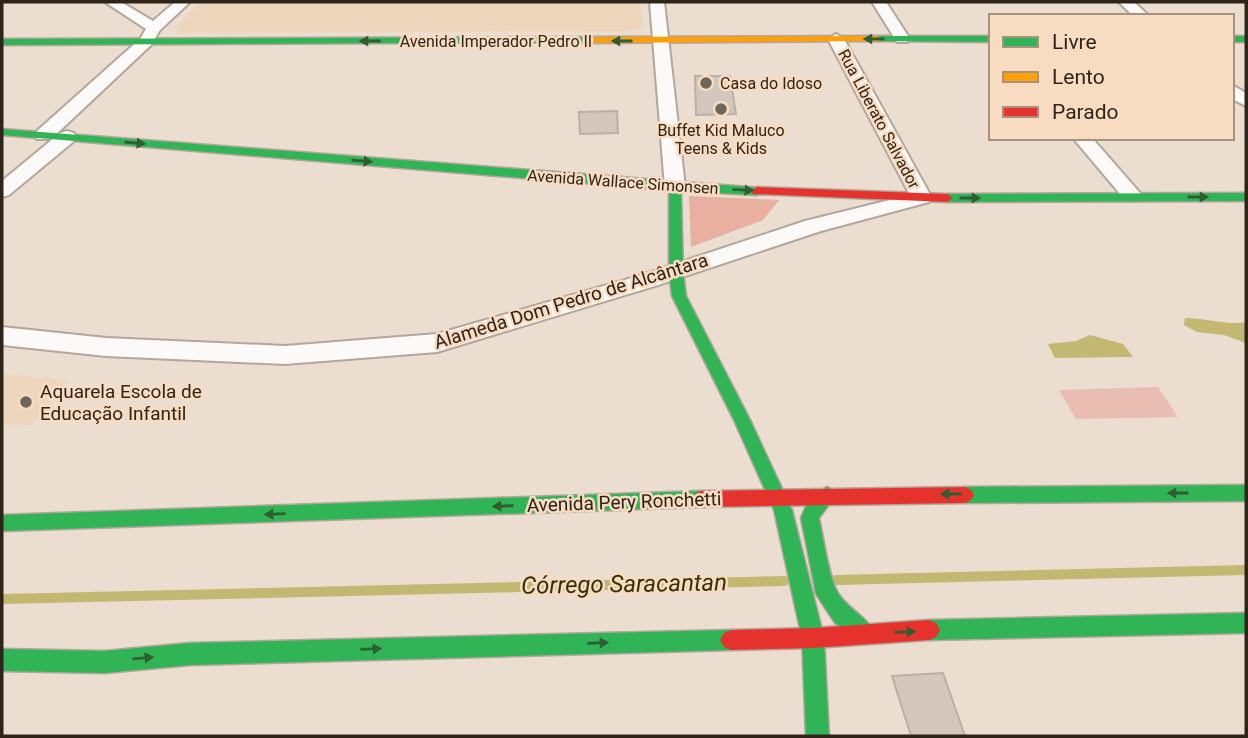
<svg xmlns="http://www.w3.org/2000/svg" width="1248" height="738" viewBox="0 0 1248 738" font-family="Roboto,sans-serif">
  <rect width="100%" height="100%" fill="#ebddcf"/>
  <!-- built -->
  <g fill="#eed6bd">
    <path d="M201 2H641L643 27 633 31 184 33 177 31 175 28Z"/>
    <path d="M2 374 68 380 32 425 2 424Z"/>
  </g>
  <!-- green -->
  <path fill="#e9bdb1" d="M1158 387 1178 417 1076 419 1059 390Z"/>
  <!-- forest -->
  <path fill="#e9afa1" d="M689 196 779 200 763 220 691 247Z"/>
  <!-- water -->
  <g fill="#c2b871">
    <path d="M1185 318C1202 318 1234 326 1246 322V343L1224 335 1197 332 1184 325Z"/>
    <path d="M1090 335 1123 344 1133 357 1055 358 1048 344 1076 341Z"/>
  </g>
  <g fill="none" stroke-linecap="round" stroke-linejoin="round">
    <!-- stream -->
    <g fill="#c2b871" fill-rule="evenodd">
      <path d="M1246 565V575L836 585 832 584 830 580 832 576 836 575Z"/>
      <path d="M784 576 788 577 790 581 788 585 784 586 2 604V594Z"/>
    </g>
  </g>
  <!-- building -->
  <g fill="#d3c6bc" stroke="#bcafa6" stroke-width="2">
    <path d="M695 76H730L736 114 696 115Z"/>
    <path d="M617 111 618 133 580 134 579 112Z"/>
    <path d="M943 673 965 736H911L892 676Z"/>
  </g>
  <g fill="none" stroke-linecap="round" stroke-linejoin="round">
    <!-- street casing -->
    <g stroke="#b2a79c" stroke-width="4">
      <g id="street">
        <path d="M105 2H121L153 21 175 2H190L160 30 151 45 51 139H37L35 135 37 131 140 39 146 29Z"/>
        <path d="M650 2H664L685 187 682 191H668L665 187Z"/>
        <path d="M872 2H886L910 39 907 42H897Z"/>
        <path d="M1119 2H1134L1149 16H1133Z"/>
        <path d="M836 34 844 39 932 198 929 202 821 231 658 285 437 352 285 364 106 356 2 345V327L106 338 285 346 437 334 642 275 805 221 910 195 828 39Z"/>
        <path d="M1232 85 1246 93V106L1232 99Z"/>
        <path d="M67 131 74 133 76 137 74 141 9 195 2 197V181L60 133Z"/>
        <path d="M1073 138H1092L1140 193 1143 197 1140 201H1126Z"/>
      </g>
    </g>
    <!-- fast casing -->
    <g stroke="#b2a79c" stroke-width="3">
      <g id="fast">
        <path d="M877 36H991V42L874 41 872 39Z"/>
        <rect x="1232" y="36" width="14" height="6"/>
        <path d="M589 37 594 40 592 42 2 45V39Z"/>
        <path d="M2 129 761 188 763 191 757 195 681 191 683 272 686 296 750 420 792 510 824 638 829 736H806L802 638 774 510 734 420 672 296 669 272V190L2 135Z"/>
        <path d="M1246 193V201L947 202 941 198 947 194Z"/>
        <path d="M1246 485V501L965 503 959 500 956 495 959 490 965 487Z"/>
        <path d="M827 487 833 490 836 495 819 518C823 536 829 579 838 593 847 608 868 618 875 633L871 640 864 643 835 623 816 594 801 518 809 499Z"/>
        <path d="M702 491 708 493 711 499 708 505 702 507 2 531V515Z"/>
        <path d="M1246 613V633L929 640 922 637 918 630 922 623 929 620Z"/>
        <path d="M731 630 738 633 742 640 738 647 731 650 190 665 105 673 2 671V649L105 651 190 643Z"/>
      </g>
    </g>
    <!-- slow casing -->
    <g stroke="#b2a79c" stroke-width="3">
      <path id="slow" d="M877 36 882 39 880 41 589 43 584 40 589 37Z"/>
    </g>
    <!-- jam casing -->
    <g stroke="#b2a79c" stroke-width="3">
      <g id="jam">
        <path d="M757 187 947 194 953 198 947 202 753 194 751 191Z"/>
        <path d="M965 487 971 490 974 495 971 500 965 503 702 507 696 505 693 499 696 493 702 491Z"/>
        <path d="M929 620 936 623 940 630 936 637 929 640 813 648 731 650 724 647 720 640 724 633 731 630 813 628Z"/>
      </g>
    </g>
    <!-- street -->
    <use href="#street" fill="#fcfaf8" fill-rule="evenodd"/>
    <!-- fast -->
    <use href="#fast" fill="#30b455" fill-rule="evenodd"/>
    <!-- slow -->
    <use href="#slow" fill="#ff9f0a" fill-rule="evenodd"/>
    <!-- jam -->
    <use href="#jam" fill="#e5322d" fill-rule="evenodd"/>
  </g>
  <!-- one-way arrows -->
  <defs><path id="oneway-solid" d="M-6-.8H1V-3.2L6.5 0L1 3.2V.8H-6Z" transform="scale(1.75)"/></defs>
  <g fill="#2f5e32">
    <use href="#oneway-solid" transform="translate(874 39) rotate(180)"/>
    <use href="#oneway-solid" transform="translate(370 41) rotate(180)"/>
    <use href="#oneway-solid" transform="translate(622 41) rotate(180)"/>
    <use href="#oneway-solid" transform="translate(135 143) rotate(5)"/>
    <use href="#oneway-solid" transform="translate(362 161) rotate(5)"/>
    <use href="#oneway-solid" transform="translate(743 190) rotate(3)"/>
    <use href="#oneway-solid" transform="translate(1198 197)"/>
    <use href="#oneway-solid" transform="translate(970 198)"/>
    <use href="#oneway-solid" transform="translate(1178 493) rotate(180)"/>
    <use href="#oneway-solid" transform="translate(951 494) rotate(180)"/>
    <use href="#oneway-solid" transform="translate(503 506) rotate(178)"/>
    <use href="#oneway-solid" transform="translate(275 514) rotate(178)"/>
    <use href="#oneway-solid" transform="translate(905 632) rotate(-2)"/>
    <use href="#oneway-solid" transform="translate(598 643) rotate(-2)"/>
    <use href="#oneway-solid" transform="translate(371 649) rotate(-2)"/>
    <use href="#oneway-solid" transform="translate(143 658) rotate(-5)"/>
  </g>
  <!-- markers -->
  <g fill="#706559" stroke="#f8dcc2" stroke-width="2.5">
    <circle cx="706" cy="83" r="7"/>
    <circle cx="721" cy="109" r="7"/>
    <circle cx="26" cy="402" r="7"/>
  </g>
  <g text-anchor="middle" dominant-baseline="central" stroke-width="5" stroke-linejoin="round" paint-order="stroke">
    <!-- far-street labels -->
    <g font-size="16" fill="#2e241a" stroke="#f8dcc2">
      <text x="496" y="41">Avenida Imperador Pedro II</text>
      <text transform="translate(879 119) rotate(62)">Rua Liberato Salvador</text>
      <text transform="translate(623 182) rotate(4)">Avenida Wallace Simonsen</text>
    </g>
    <!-- far-poi labels -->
    <g font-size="16" fill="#2e241a" stroke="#f8dcc2" text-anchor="start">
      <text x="720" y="83">Casa do Idoso</text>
      <text x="721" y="130" text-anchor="middle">Buffet Kid Maluco<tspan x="721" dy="18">Teens &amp; Kids</tspan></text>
    </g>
    <!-- street labels -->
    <g font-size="19" fill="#2e241a" stroke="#f8dcc2">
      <text transform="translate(571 301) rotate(-17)">Alameda Dom Pedro de Alcântara</text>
      <text transform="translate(624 502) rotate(-2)">Avenida Pery Ronchetti</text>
    </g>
    <!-- poi labels -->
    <g font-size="19" fill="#2e241a" stroke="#f8dcc2" text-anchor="start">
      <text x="40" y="391">Aquarela Escola de<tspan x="40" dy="22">Educação Infantil</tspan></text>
    </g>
    <!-- near-water labels -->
    <g font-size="24" font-style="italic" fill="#353107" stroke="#f8dcc2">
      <text transform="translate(624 584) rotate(-1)">Córrego Saracantan</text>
    </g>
  </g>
  <!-- border -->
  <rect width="1248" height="738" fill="none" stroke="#2e241a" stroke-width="7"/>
  <!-- legend -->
  <rect x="989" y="14" width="245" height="126" fill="#f8dcc2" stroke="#a7927f" stroke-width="2"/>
  <rect x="1003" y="37" width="35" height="10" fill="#30b455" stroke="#a7927f" stroke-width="2"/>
  <text x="1052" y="49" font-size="21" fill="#2e241a">Livre</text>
  <rect x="1003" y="72" width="35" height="10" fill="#ff9f0a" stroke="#a7927f" stroke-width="2"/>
  <text x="1052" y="84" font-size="21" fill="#2e241a">Lento</text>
  <rect x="1003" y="107" width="35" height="10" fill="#e5322d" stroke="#a7927f" stroke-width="2"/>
  <text x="1052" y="119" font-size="21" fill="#2e241a">Parado</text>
</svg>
